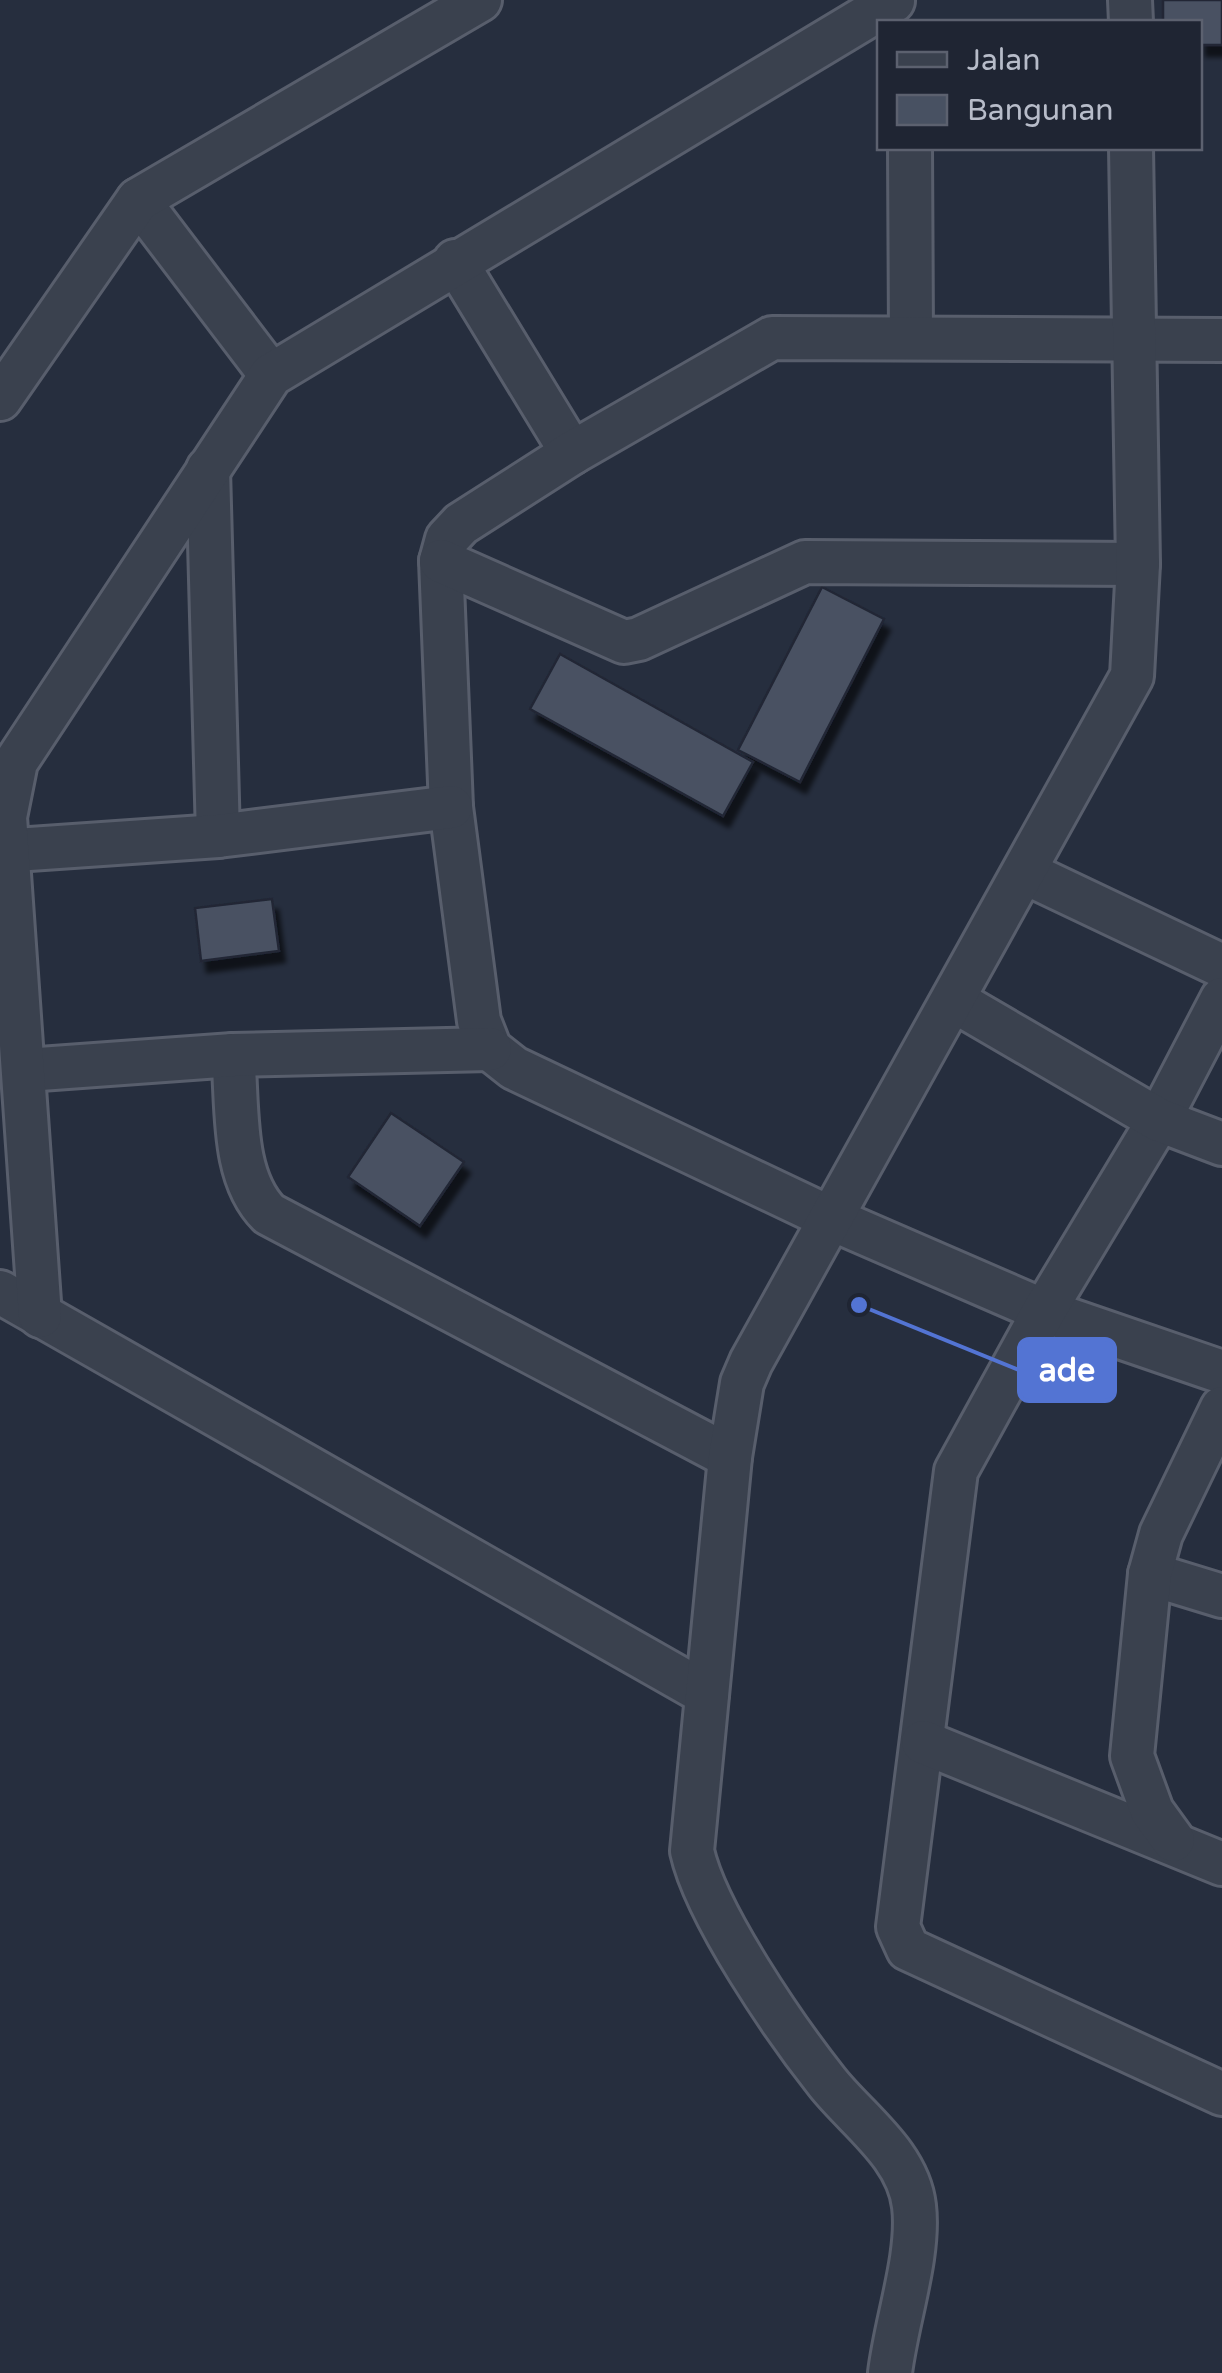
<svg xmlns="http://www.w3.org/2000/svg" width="1222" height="2373" viewBox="0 0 1222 2373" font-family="'Varela Round',sans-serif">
  <defs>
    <filter id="shadow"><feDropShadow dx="6" dy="11" stdDeviation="2.5" flood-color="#0009"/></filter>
  </defs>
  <rect width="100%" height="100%" fill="#262e3e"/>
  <!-- building -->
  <g fill="#485162" stroke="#212735" stroke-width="2.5" filter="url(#shadow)">
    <path d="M1163 0H1222V45H1200V22H1163Z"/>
    <path d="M822 587 884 619 800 782 738 750Z"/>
    <path d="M560 654 753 762 723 816 530 709Z"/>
    <path d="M272 899 279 951 201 961 195 908Z"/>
    <path d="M391 1113 464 1162 420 1226 348 1177Z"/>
  </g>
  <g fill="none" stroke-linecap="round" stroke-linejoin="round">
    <!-- minor casing -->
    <g stroke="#585e6c" stroke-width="48">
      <g id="minor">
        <path d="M1130 0 1131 22"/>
        <path d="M910 148 911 335"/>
        <path d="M138 200 271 375"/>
        <path d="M455 261 572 453"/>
        <path d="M1222 340 772 338 572 453 461 524 447 539 441 561 451 807 479 1021 490 1049 514 1068 832 1219 1044 1311 1222 1372"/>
        <path d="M0 399 138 200 480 0"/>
        <path d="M208 469 218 836"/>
        <path d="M441 561 624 642 639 639 805 562 1138 564"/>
        <path d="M0 851 218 836 451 807"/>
        <path d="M1024 872 1222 966"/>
        <path d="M1222 999 1159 1120 1044 1311 956 1471 898 1927 908 1949 1222 2094"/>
        <path d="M953 1000 1159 1120 1222 1144"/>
        <path d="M233 1055C238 1106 231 1176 269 1214L730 1457"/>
        <path d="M26 1070 233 1055 490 1049"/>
        <path d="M0 1292 707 1694"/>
        <path d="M40 1316 5 817 16 762 271 375 893 1"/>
        <path d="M1150 1574 1222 1596"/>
        <path d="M923 1742 1222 1864"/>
        <path d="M1173 1840 1152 1811 1132 1756 1150 1574 1161 1534 1222 1408"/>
        <path d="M890 2373C896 2322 920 2255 914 2206 908 2154 857 2120 827 2082 785 2029 706 1914 692 1851L730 1457 742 1383 751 1362 1132 676 1138 564 1131 148"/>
      </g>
    </g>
    <!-- minor -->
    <use href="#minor" stroke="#3a414e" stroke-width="42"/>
  </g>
  <!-- callouts -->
  <path fill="none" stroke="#5374d3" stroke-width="4" d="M859 1305L1019 1370"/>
  <circle fill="#5374d3" stroke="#1f2533" stroke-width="4" cx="859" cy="1305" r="10"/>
  <rect fill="#5374d3" stroke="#5374d3" stroke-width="4" x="1019" y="1339" width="96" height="62" rx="10"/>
  <g font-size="32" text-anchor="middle" font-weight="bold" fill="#fff">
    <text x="1067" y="1381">ade</text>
  </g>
  <!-- legend -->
  <rect x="877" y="20" width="325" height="130" fill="#1f2533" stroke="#5c616f" stroke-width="2.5"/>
  <rect x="897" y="52" width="50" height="15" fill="#3a414e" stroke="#5c616f" stroke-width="2.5"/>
  <text x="967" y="70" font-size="30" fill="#b7bcc9">Jalan</text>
  <rect x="897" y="95" width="50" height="30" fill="#485162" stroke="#5c616f" stroke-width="2.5"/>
  <text x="967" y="120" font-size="30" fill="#b7bcc9">Bangunan</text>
</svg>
